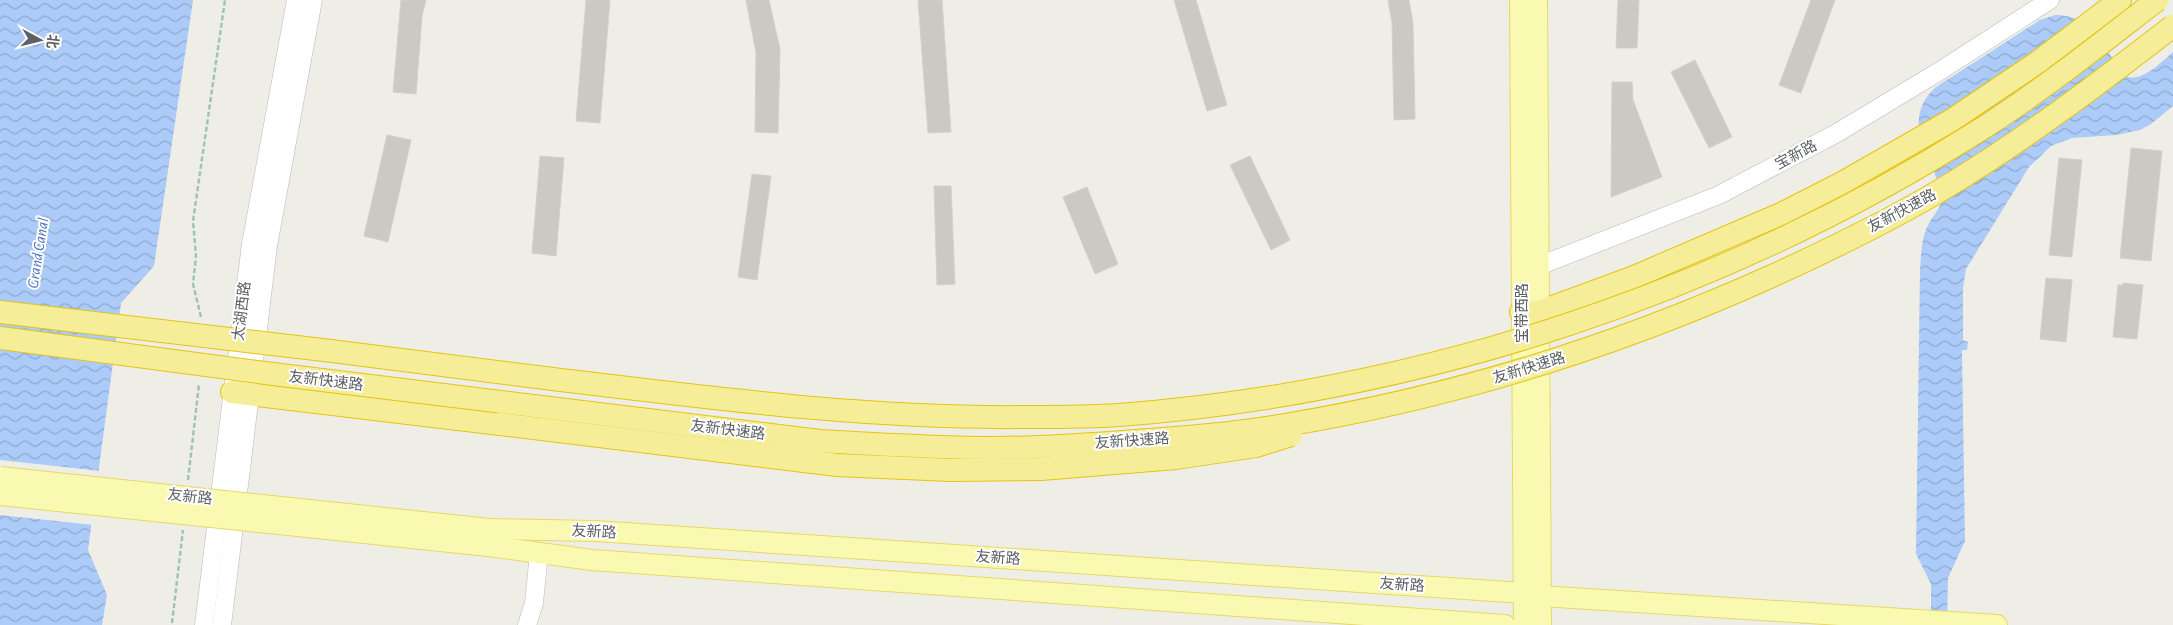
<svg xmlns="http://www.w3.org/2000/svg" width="2173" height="625" viewBox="0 0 2173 625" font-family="'Alegreya Sans','Noto Sans SC',sans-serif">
  <defs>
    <pattern id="water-waves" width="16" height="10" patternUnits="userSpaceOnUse" patternTransform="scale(1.25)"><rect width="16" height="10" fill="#accbf9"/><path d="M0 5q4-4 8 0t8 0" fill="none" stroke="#8fa8cd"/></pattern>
  </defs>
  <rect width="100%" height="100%" fill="#efeee6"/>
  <!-- water -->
  <g fill="url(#water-waves)">
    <path d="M0 0H193L154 266 121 303 88 550 107 595 102 625H0Z"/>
    <path d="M2055 15C2098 15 2102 53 2128 77 2144 81 2161 62 2173 52V106L2151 124 2140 130 2116 135 2072 138 2051 146 2029 167 1966 269 1963 288V340L1968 342 1967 350H1962L1965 541 1948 578 1947 625H1931V584L1916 554 1920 271C1921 256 1921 241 1927 227 1932 216 1942 208 1943 195L1920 136C1916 116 1921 100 1936 87L2040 20Z"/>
  </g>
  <!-- pier -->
  <path fill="#efeee6" d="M0 460 101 471 94 525 0 515Z"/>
  <!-- building -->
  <g fill="#cbc9c3" stroke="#d3d1c5">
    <path d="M401 0H426L422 16 416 94 393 92Z"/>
    <path d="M586 0H610L600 123 576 121Z"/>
    <path d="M746 0H769L780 49 778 133 755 132 756 53Z"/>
    <path d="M918 0H942L951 132 928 133Z"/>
    <path d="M1174 0H1196L1227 105 1207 111Z"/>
    <path d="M1388 0H1409L1413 23 1415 119 1394 120 1392 23Z"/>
    <path d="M1618 0H1639L1637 48H1616Z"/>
    <path d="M1811 0H1835L1801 93 1779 85Z"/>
    <path d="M1695 60 1732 137 1709 148 1671 72Z"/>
    <path d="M1612 82H1632L1633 100 1662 177 1611 197Z"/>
    <path d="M387 135 411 140 388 242 364 236Z"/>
    <path d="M2131 148 2162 151 2151 261 2120 258Z"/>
    <path d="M540 156 564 158 556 256 532 253Z"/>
    <path d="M1250 156 1290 240 1271 250 1230 165Z"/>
    <path d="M2059 158 2082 160 2072 257 2049 255Z"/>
    <path d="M752 174 771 176 757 280 738 277Z"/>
    <path d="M934 186H951L955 284 937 285Z"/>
    <path d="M1087 187 1118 264 1095 274 1063 197Z"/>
    <path d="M2046 278 2072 280 2066 342 2040 339Z"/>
    <path d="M2123 283 2143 285 2137 339 2113 337 2118 285H2123Z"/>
  </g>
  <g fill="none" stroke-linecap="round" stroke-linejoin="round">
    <!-- secondary casing -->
    <g stroke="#b7b9bf" stroke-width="19">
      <g id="secondary">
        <path d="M1527 266H1539L1719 195 1837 133 1943 69 2050 0"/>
        <path d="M204 625 251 244 296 0"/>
        <path d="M222 625 268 246 313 0"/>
        <path d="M527 625 534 603 539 553"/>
      </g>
    </g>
    <!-- primary casing -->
    <g stroke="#e7d867" stroke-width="22">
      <g id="primary">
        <path d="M1520 0 1524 625"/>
        <path d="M1537 0 1541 625"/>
        <path d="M489 529 595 531 1524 593 1541 596 1997 625"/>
        <path d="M488 546 592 560 1505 625"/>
      </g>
    </g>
    <!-- highway casing -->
    <g stroke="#e4c411" stroke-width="24">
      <g id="highway">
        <path d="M1521 312H1539L1634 277 1783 213 1842 183 1952 120 2038 62 2120 0"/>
        <path d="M232 392 500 424"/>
      </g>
    </g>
    <!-- path -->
    <g stroke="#9ec5b0" stroke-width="2.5" stroke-dasharray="5 2.5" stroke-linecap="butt">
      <path d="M201 317 193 284 196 256 193 221 225 0"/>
      <path d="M188 480 199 384"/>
      <path d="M172 623 183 530"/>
    </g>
    <!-- secondary -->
    <use href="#secondary" stroke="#fff" stroke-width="18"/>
    <!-- primary -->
    <use href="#primary" stroke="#f9f9b1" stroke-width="20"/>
    <!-- highway -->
    <use href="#highway" stroke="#f5ed97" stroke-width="22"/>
    <!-- primary-bridge casing -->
    <g stroke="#e7d867" stroke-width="22" stroke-linecap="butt">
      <g id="primary-bridge">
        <path d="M0 477 489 529"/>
        <path d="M0 495 488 546"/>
      </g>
    </g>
    <!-- highway-bridge casing -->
    <g stroke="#e4c411" stroke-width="24" stroke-linecap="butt">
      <g id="highway-bridge">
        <path d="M0 312C184 333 369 355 553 379 711 398 868 419 1028 417 1058 417 1089 417 1119 415 1423 392 1725 292 1983 128 2044 89 2100 44 2157 0"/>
        <path d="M0 338 273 374 820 441C892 445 965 450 1038 447 1080 446 1121 442 1162 439 1203 436 1245 432 1285 425 1454 397 1617 346 1772 276 1829 250 1887 222 1941 190 2023 141 2098 84 2173 26"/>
        <path d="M500 424 837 465 950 470 1041 469 1176 458 1256 446 1291 435"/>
      </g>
    </g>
    <!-- primary-bridge -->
    <use href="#primary-bridge" stroke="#f9f9b1" stroke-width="20"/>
    <!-- highway-bridge -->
    <use href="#highway-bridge" stroke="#f5ed97" stroke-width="22"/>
  </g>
  <g text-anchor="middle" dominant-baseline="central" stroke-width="4" stroke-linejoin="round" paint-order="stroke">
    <!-- street labels -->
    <g font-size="15" fill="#5e6065" stroke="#fff">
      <text transform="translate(1796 155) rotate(-28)">宝新路</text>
      <text transform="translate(1902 211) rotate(-28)">友新快速路</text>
      <text transform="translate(242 311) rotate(-83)">太湖西路</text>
      <text transform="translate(1522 313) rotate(-90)">宝带西路</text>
      <text transform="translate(1529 368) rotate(-17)">友新快速路</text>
      <text transform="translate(326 381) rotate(7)">友新快速路</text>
      <text transform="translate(728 430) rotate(7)">友新快速路</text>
      <text transform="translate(1132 441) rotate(-4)">友新快速路</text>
      <text transform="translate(190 497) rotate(6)">友新路</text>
      <text transform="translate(594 532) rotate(3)">友新路</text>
      <text transform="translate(998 558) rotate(4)">友新路</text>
      <text transform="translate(1402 585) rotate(4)">友新路</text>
    </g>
    <!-- water labels -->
    <g font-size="16" font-style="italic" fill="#5073bb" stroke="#fff">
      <text transform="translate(38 253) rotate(-81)">Grand Canal</text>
    </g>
  </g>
  <!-- north arrow -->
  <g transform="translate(40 40) rotate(97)" stroke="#ffffff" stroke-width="4" paint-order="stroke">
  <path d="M0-4L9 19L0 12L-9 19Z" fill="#5e6065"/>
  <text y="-8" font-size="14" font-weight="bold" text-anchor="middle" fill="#5e6065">北</text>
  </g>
</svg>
